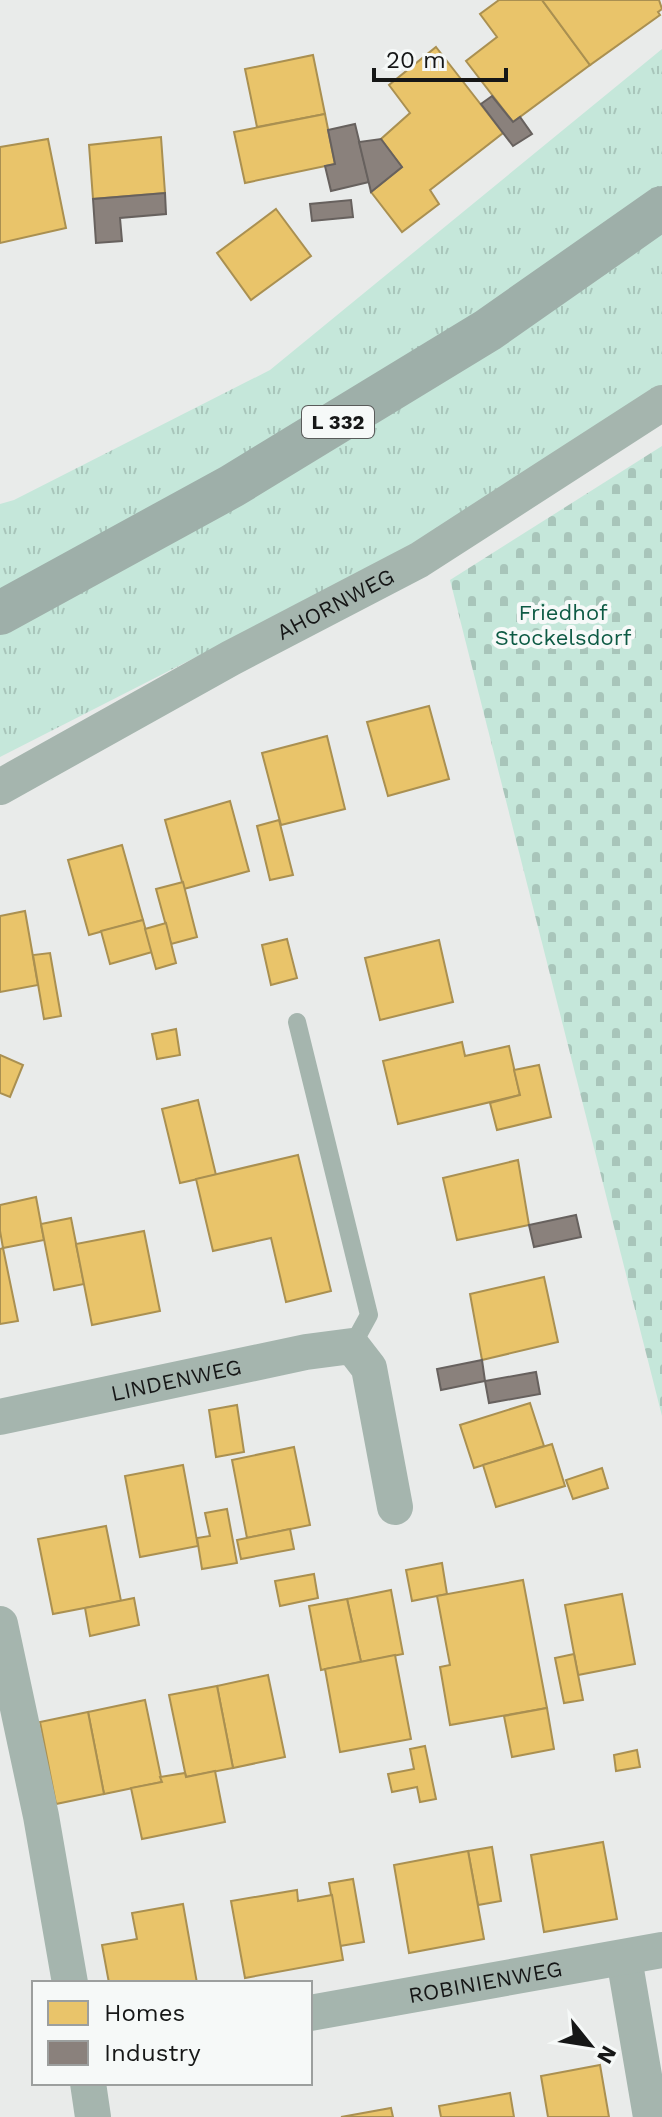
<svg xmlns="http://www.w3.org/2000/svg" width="662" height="2117" viewBox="0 0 662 2117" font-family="'Work Sans',sans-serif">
  <defs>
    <pattern id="grass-tufts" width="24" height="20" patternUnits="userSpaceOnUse" patternTransform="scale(2)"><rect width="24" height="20" fill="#c5e7da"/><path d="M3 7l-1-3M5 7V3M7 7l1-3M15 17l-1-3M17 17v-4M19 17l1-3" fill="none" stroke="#a8c5ba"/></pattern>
    <pattern id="cemetery-stones" width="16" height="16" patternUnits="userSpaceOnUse" patternTransform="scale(2)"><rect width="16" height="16" fill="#c5e7da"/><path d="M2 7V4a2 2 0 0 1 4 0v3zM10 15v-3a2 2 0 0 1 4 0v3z" fill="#a8c5ba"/></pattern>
  </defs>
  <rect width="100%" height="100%" fill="#e9ebea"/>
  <!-- grass -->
  <path fill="url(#grass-tufts)" d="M662 49V389L412 547 0 757V504L14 500 270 370Z"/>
  <!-- cemetery -->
  <path fill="url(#cemetery-stones)" d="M662 446V1416L450 580Z"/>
  <!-- homes -->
  <g fill="#e9c46a" stroke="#aa9051" stroke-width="2">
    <path d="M499 0H542L590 65 513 122 466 61 497 37 480 14Z"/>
    <path d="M542 0H659L662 9 658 12 660 15 590 65Z"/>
    <path d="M436 47 503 133 430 190 439 204 402 232 371 192 402 167 381 139 410 113 389 85Z"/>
    <path d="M313 55 325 114 257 127 245 69Z"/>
    <path d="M325 114 335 164 245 183 234 132Z"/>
    <path d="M161 137 165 193 93 199 89 145Z"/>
    <path d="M48 139 66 228 0 243V147Z"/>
    <path d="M276 209 311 256 251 300 217 253Z"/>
    <path d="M429 706 449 779 388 796 367 722Z"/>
    <path d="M327 736 345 809 281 825 262 753Z"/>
    <path d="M230 801 249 871 184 889 165 820Z"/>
    <path d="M279 820 293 875 270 880 257 826Z"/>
    <path d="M122 845 143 920 89 935 68 860Z"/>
    <path d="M183 882 197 937 171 944 156 889Z"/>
    <path d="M25 911 38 985 0 992V916Z"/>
    <path d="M143 920 152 952 110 964 101 931Z"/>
    <path d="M166 923 176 963 156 969 145 929Z"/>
    <path d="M287 939 297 978 271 985 262 945Z"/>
    <path d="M439 940 453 1002 380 1020 365 958Z"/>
    <path d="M50 953 61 1016 44 1019 33 955Z"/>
    <path d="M176 1029 180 1055 157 1059 152 1034Z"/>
    <path d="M462 1042 465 1056 509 1046 520 1095 398 1124 383 1061Z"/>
    <path d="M0 1055 23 1065 10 1097 0 1093Z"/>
    <path d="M539 1065 551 1117 497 1130 490 1103 520 1095 514 1070Z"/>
    <path d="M198 1100 216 1175 180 1183 162 1109Z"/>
    <path d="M298 1155 331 1291 286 1302 271 1238 213 1251 196 1179Z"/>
    <path d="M518 1160 529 1225 457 1240 443 1178Z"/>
    <path d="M36 1197 44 1240 3 1248 0 1231V1205Z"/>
    <path d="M71 1218 84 1284 54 1290 41 1224Z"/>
    <path d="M144 1231 160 1311 92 1325 76 1244Z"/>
    <path d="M3 1248 18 1321 0 1324V1249Z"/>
    <path d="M544 1277 558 1342 482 1360 470 1294Z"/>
    <path d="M530 1403 544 1446 474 1468 460 1425Z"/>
    <path d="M237 1405 244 1452 216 1457 209 1410Z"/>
    <path d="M552 1444 565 1486 496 1507 483 1465Z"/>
    <path d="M294 1447 310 1525 247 1538 232 1460Z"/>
    <path d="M183 1465 198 1546 140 1557 125 1476Z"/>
    <path d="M602 1468 608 1488 573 1499 566 1480Z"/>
    <path d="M227 1509 237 1563 202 1569 197 1538 210 1536 205 1513Z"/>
    <path d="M106 1526 121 1601 53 1614 38 1539Z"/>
    <path d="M290 1529 294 1549 241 1559 237 1540Z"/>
    <path d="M442 1563 447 1594 412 1601 406 1570Z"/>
    <path d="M314 1574 318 1598 280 1606 275 1581Z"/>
    <path d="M523 1580 547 1708 450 1725 440 1667 450 1665 437 1596Z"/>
    <path d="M391 1590 403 1654 361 1662 347 1599Z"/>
    <path d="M622 1594 635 1664 578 1675 565 1605Z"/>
    <path d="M134 1598 139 1625 90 1636 85 1608Z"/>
    <path d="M347 1599 361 1662 321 1670 309 1606Z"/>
    <path d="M574 1654 583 1700 564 1703 555 1658Z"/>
    <path d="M395 1655 411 1739 340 1752 325 1669Z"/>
    <path d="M268 1675 285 1757 233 1768 217 1686Z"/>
    <path d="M217 1686 233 1768 186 1777 169 1695Z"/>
    <path d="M145 1700 162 1782 104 1794 88 1712Z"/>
    <path d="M547 1708 554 1749 512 1757 504 1716Z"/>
    <path d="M88 1712 104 1794 56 1804 40 1722Z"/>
    <path d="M425 1746 436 1799 420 1802 417 1787 392 1792 388 1774 414 1769 410 1749Z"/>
    <path d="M637 1750 640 1767 616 1771 614 1755Z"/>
    <path d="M215 1771 225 1822 142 1839 131 1788 162 1782 160 1777 185 1773 186 1777Z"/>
    <path d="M603 1842 617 1919 544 1932 531 1855Z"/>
    <path d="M492 1847 501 1901 478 1905 468 1851Z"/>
    <path d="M468 1851 484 1939 409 1953 394 1865Z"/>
    <path d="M353 1879 364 1942 340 1946 329 1883Z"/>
    <path d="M297 1890 298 1901 332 1895 343 1960 245 1978 231 1901Z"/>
    <path d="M183 1904 197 1983H109L102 1945 137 1939 132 1913Z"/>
    <path d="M600 2065 609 2117H548L541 2076Z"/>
    <path d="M510 2093 514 2117H441L439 2106Z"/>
    <path d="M391 2108 393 2117H341Z"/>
  </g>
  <!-- industry -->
  <g fill="#8a817c" stroke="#67615e" stroke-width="2">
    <path d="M492 96 513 122 520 117 532 134 513 146 481 104Z"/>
    <path d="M355 124 369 182 331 191 325 166 335 164 328 130Z"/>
    <path d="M381 139 402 167 371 192 359 142Z"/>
    <path d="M165 193 166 214 120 218 122 241 96 243 93 199Z"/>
    <path d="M351 200 353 217 312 221 310 204Z"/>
    <path d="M576 1215 581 1237 534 1247 529 1225Z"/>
    <path d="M482 1360 485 1381 441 1390 437 1369Z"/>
    <path d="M536 1372 540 1394 489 1403 485 1381Z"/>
  </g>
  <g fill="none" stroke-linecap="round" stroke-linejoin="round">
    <!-- service -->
    <path stroke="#a5b5ae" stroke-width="18" d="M297 1022 369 1315 352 1346"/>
    <!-- minor -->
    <g stroke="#a5b5ae" stroke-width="36">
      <path id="s1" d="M0 787 231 658 419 560 662 403"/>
      <path id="s2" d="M0 1417 306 1352 352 1346 369 1368 395 1507"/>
      <path d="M0 1624 41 1816 70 1983"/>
      <path d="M624 1958 651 2117"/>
      <path id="s3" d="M310 2013 662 1950"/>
      <path d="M88 2083 93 2117"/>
    </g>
    <!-- primary -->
    <path stroke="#9eafa9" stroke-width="44" d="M0 613 232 486 488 330 662 208"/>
  </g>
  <g text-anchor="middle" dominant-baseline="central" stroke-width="8" stroke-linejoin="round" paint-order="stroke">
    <!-- shield labels -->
    <rect fill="#f6f9f8" stroke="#595b5a" stroke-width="2" x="302" y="406" width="72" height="32" rx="6"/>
    <g font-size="20" font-weight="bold" fill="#161717">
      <text x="338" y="422">L 332</text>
    </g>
    <!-- street labels -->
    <g font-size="22" fill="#161717" stroke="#f6f9f8">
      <text stroke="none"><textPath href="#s1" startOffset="382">AHORNWEG</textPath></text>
      <text stroke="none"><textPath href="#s2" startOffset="180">LINDENWEG</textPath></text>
      <text stroke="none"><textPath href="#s3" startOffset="178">ROBINIENWEG</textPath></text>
    </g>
    <!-- park labels -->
    <g font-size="22" fill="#0d5a44" stroke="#f6f9f8">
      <text x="563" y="612">Friedhof<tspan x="563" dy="25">Stockelsdorf</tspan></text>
    </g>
  </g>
  <!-- legend -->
  <rect x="32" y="1981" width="280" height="104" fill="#f6f9f8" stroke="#9c9f9e" stroke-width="2"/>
  <rect x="48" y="2001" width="40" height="24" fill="#e9c46a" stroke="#9c9f9e" stroke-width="2"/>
  <text x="104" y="2021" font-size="24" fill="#161717">Homes</text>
  <rect x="48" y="2041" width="40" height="24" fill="#8a817c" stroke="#9c9f9e" stroke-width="2"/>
  <text x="104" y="2061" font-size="24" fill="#161717">Industry</text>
  <!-- north arrow -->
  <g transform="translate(590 2045) rotate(120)" stroke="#f6f9f8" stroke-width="6" paint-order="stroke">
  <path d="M0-6L14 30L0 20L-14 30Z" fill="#161717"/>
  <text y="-12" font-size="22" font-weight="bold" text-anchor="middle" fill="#161717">N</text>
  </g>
  <!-- scale -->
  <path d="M374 68v12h132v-12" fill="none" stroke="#161717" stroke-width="4"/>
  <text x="386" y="68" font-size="24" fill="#161717" stroke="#f6f9f8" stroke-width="6" paint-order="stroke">20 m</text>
</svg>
